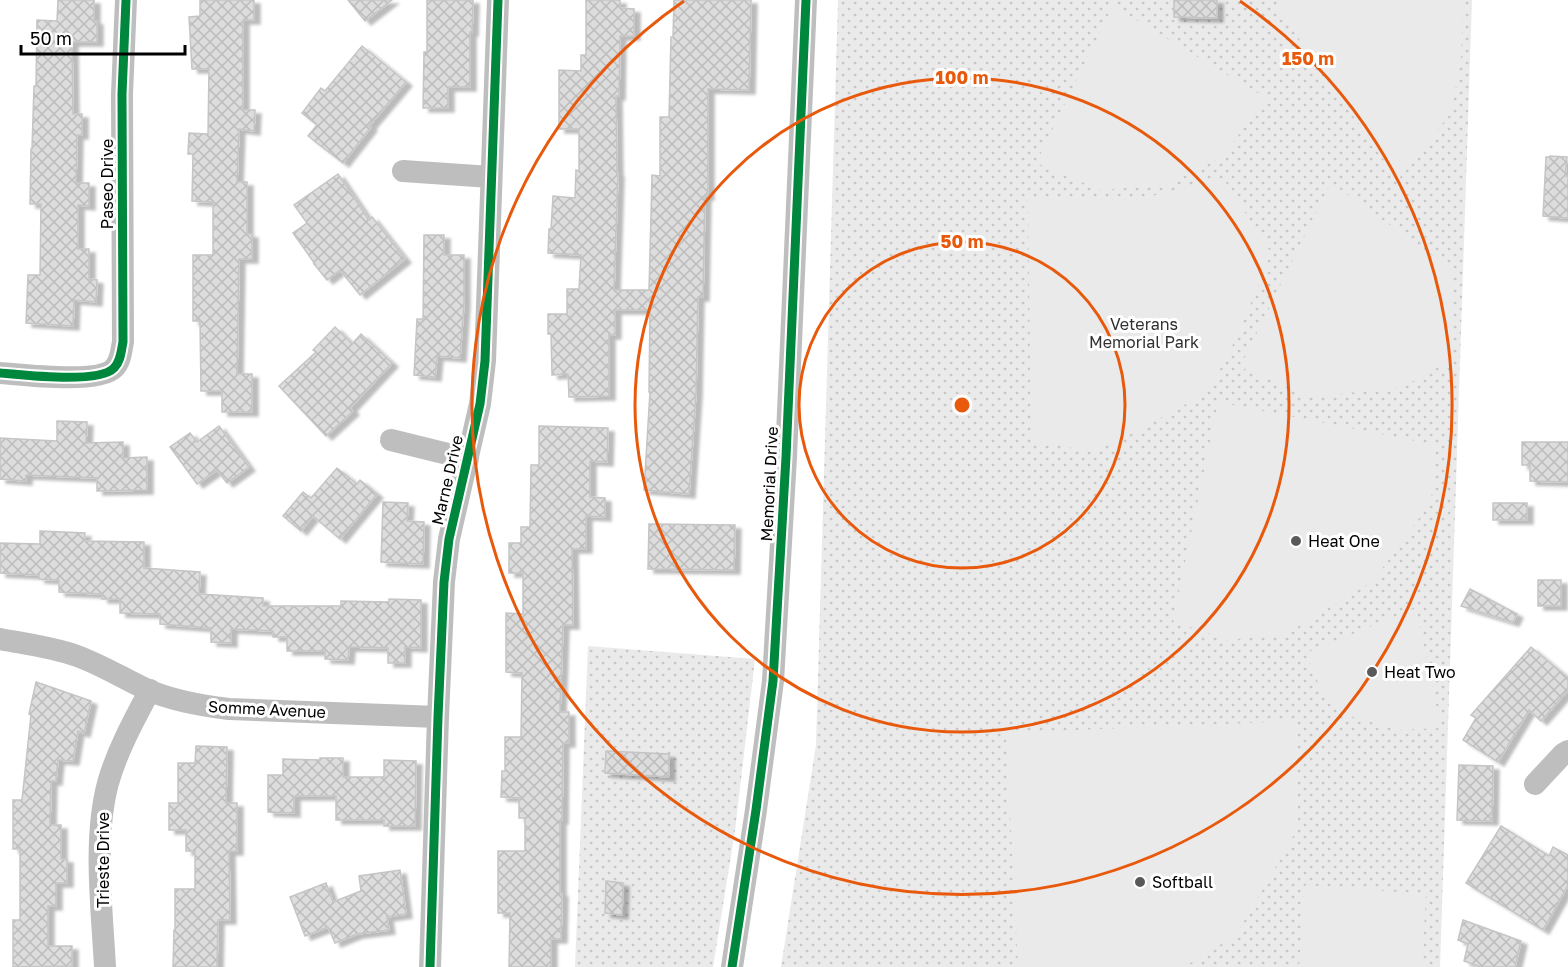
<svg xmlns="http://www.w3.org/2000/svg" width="1568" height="967" viewBox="0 0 1568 967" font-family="'Golos Text',sans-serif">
  <defs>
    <pattern id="park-dots" width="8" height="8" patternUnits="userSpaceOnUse" patternTransform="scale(1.5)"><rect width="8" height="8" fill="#eaeaea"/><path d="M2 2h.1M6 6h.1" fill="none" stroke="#c7c7c7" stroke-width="1.8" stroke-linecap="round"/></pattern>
    <pattern id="building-cross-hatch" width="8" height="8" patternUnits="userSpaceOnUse" patternTransform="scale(1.5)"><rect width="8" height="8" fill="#ddd"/><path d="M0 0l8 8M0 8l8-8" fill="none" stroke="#bcbcbc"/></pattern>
    <filter id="shadow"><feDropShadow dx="6" dy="4" stdDeviation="1.5" flood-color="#0004"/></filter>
  </defs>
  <rect width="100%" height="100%" fill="#fff"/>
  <!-- park -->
  <g fill="url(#park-dots)">
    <path d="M838 0H1472L1440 967H781L816 745Z"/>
    <path d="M588 646 755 659 735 831 713 967H575Z"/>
  </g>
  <!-- garden -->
  <g fill="#eaeaea">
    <path d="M1285 0H1463L1461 58 1451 113 1398 180 1276 6Z"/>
    <path d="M1113 6 1266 98 1223 156 1166 185 1101 190 1036 163Z"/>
    <path d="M1223 178 1271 253 1238 335 1208 392 1131 434 1093 452 1031 440 1028 198 1136 200Z"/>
    <path d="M1331 183 1453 270 1451 360 1403 387 1311 397 1240 367Z"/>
    <path d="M1218 402 1436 445 1431 502 1373 581 1286 634 1227 640 1173 621Z"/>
    <path d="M1416 608 1441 728 1399 730 1346 715 1321 690 1306 653Z"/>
    <path d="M1296 721 1298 828 1236 935 1184 967H1018L1006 733Z"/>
    <path d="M1305 885 1426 894 1422 967H1299Z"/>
  </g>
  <!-- building -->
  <g fill="url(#building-cross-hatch)" stroke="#c5c5c5" stroke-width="1.5" filter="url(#shadow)">
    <path d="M58 0H94V21H97V42H72L73 114H82V135H77L76 183H89V206L78 205V249H89V279L97 280 96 302 74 300 73 326 26 323 28 275H40L41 204H30L31 149H32L34 86H36L37 20 57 21Z"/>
    <path d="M200 0H254V20H243V110H255L254 131 239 129 237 182H247V234H252V259H239L237 374H252V412H222V391H201L200 321H193V255H213V202L192 201 193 154H188L189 133 208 134 209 69H192L189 17 200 16Z"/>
    <path d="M348 0H392L365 21Z"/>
    <path d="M427 0H473L472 32H470V87H448V108H423L424 52H427Z"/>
    <path d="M586 0H620V8L634 9V36H620L619 96H616L617 173H618L614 290H649L652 175 660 176V117H669L671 37H673L674 0H751L749 90 708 89V196H705L703 297H698L696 393 689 494 644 490 650 392H649L650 310H615V335H609V396L569 397 568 374 552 375 551 334H548V314H567V289H579L581 255 548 253 549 229H551L553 196 575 198 576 170 579 171V129H559V70L581 71V55H586Z"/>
    <path d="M1174 0H1217V18L1174 17Z"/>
    <path d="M362 46 406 82 369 126 371 127 343 163 308 136 317 125 302 113 321 88 325 91Z"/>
    <path d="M1550 156 1567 157 1565 176H1568V218L1543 216 1546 157H1550Z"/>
    <path d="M338 174 369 220 372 217 405 259 360 295 340 270 327 280 314 264H315L293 233 307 223 294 205Z"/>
    <path d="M424 235H444V255H464V303L460 358 437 356 435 377 414 375 417 319H423Z"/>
    <path d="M335 327 352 344 361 334 392 363 350 408 353 411 326 436 279 386 316 352 313 350Z"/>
    <path d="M57 421 87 422 86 443 123 442V458L147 457V490L97 491V478L26 475V481L0 479V438L57 441Z"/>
    <path d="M219 426 249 467 227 483 217 470 197 484 170 447 190 433 197 442Z"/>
    <path d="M539 426 608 428 607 462 590 461V497L605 498V517L586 516V549H572L573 625H563L560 712H569V743H563L562 820H560V893H562L561 939H551V967H509L510 913H498V851H525V818H519V798L501 797 502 771H505V737H521L522 673 506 672V613L523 614V573H509V543H521V527H530L531 465H539Z"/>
    <path d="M1522 442H1568V482L1530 481V465H1522Z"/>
    <path d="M337 468 357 484 360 480 377 494 340 539 313 516 301 531 283 516 303 492 311 498Z"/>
    <path d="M383 502 408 503 407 521 424 522 423 564 381 562Z"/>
    <rect x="1493" y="503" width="34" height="17"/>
    <path d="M649 524 735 525 734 570 648 569Z"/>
    <path d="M40 531 85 533 84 541 144 542V568L200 572 199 594 263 598V606H341V601L389 602V599L421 600V648L405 647V663H388V648L349 647 348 660 325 659V651H287V637H273V631L231 629V643L211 642V628L160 624V614L120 613V599H102V594L59 592V580L39 579V575L0 573V543L40 544Z"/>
    <rect x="1538" y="580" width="23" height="26"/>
    <path d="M1470 589 1517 614 1513 622 1461 606Z"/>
    <path d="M1531 647 1568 678V690L1541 721 1529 710 1498 762 1463 740 1476 718 1471 715Z"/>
    <path d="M36 682 91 701 84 733 78 731 73 761 58 760 56 781H51L50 825H61V859H67V883H56V906H48V946H72V966L13 967V920H20V849H13V800H22L31 715 29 714Z"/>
    <path d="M196 746 227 747 226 803H237V851H229L230 920H218L217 967H173L174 930H175V889H195V851H186V830H169V803H178V763H195Z"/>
    <path d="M606 751 669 754V777L605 773Z"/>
    <path d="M320 758H343V777H384V760L416 761 415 826H384V820H336V796H294V813L268 812V775H283V759L320 760Z"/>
    <path d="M1459 765 1493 766 1492 821 1457 820Z"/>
    <path d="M1501 826 1549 856 1553 847 1568 855V885L1543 930 1466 883Z"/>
    <path d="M400 870 406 914 387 917 389 930 357 934 335 943 328 927 305 936 290 897 326 883 333 902 361 891 359 876Z"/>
    <path d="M606 881 623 883 622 915 605 913Z"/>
    <path d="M1463 920 1521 941 1515 967H1481L1464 961 1468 944 1458 940Z"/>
  </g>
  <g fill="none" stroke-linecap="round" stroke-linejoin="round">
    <!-- minor -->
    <g stroke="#bebebe" stroke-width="22">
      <path d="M403 171 491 177"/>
      <path d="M0 373C24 375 99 384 114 368 121 361 121 351 123 342L122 94 126 0"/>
      <path d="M391 440 468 459"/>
      <path d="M0 639C26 644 52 647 77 656 102 665 124 679 148 690 171 700 204 706 229 709L438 717"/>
      <path d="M1535 784 1563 754 1568 751"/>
      <path d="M105 967C102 909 93 839 108 783 117 751 134 720 150 690"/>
      <path d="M430 967 438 717 444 582 449 539 480 404 485 361 498 0"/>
      <path d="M732 967 756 810 773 681 786 457 806 0"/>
    </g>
    <!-- cycleway casing -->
    <g stroke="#fff" stroke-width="13">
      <g id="cycleway">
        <path d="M0 373C24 375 99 384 114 368 121 361 121 351 123 342L122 94 126 0"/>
        <path d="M430 967 438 717 444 582 449 539 480 404 485 361 498 0"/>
        <path d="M732 967 756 810 773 681 786 457 806 0"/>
      </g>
    </g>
    <!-- cycleway -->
    <use href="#cycleway" stroke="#00873e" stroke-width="9"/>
  </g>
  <!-- distance rings -->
  <g fill="none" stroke="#e8590c" stroke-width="3">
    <circle cx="962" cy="405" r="163"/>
    <circle cx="962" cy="405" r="327"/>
    <path d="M1240 1A490 490 0 1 1 684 1"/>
  </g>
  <!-- markers -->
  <g fill="#595959" stroke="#fff" stroke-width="2">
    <circle cx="1296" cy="541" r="6"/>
    <circle cx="1372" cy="672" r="6"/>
    <circle cx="1140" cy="882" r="6"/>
  </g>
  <g text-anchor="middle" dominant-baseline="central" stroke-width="6" stroke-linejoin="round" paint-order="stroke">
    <!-- street labels -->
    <g font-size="16" fill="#000" stroke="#fff">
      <text transform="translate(107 184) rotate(-90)">Paseo Drive</text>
      <text transform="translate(447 480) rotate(-77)">Marne Drive</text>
      <text transform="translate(769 484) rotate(-87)">Memorial Drive</text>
      <text transform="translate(267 709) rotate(3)">Somme Avenue</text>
      <text transform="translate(103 860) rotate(-90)">Trieste Drive</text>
    </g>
    <!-- park labels -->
    <g font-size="16" fill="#303030" stroke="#fff">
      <text x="1144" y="324">Veterans<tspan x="1144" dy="18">Memorial Park</tspan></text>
    </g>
    <!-- poi labels -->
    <g font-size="16" fill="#000" stroke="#fff" text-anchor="start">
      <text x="1308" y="541">Heat One</text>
      <text x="1384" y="672">Heat Two</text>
      <text x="1152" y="882">Softball</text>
    </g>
  </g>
  <circle cx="962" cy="405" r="9" fill="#e8590c" stroke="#fff" stroke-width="3"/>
  <g font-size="18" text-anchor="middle" font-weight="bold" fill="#e8590c" stroke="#fff" stroke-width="6" stroke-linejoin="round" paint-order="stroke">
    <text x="1308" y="65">150 m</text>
    <text x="962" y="84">100 m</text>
    <text x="962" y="248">50 m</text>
  </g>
  <!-- scale -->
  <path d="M21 45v9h164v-9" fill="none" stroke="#000000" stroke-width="3"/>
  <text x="30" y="45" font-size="18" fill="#000000" stroke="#ffffff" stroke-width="4.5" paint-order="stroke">50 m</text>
</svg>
